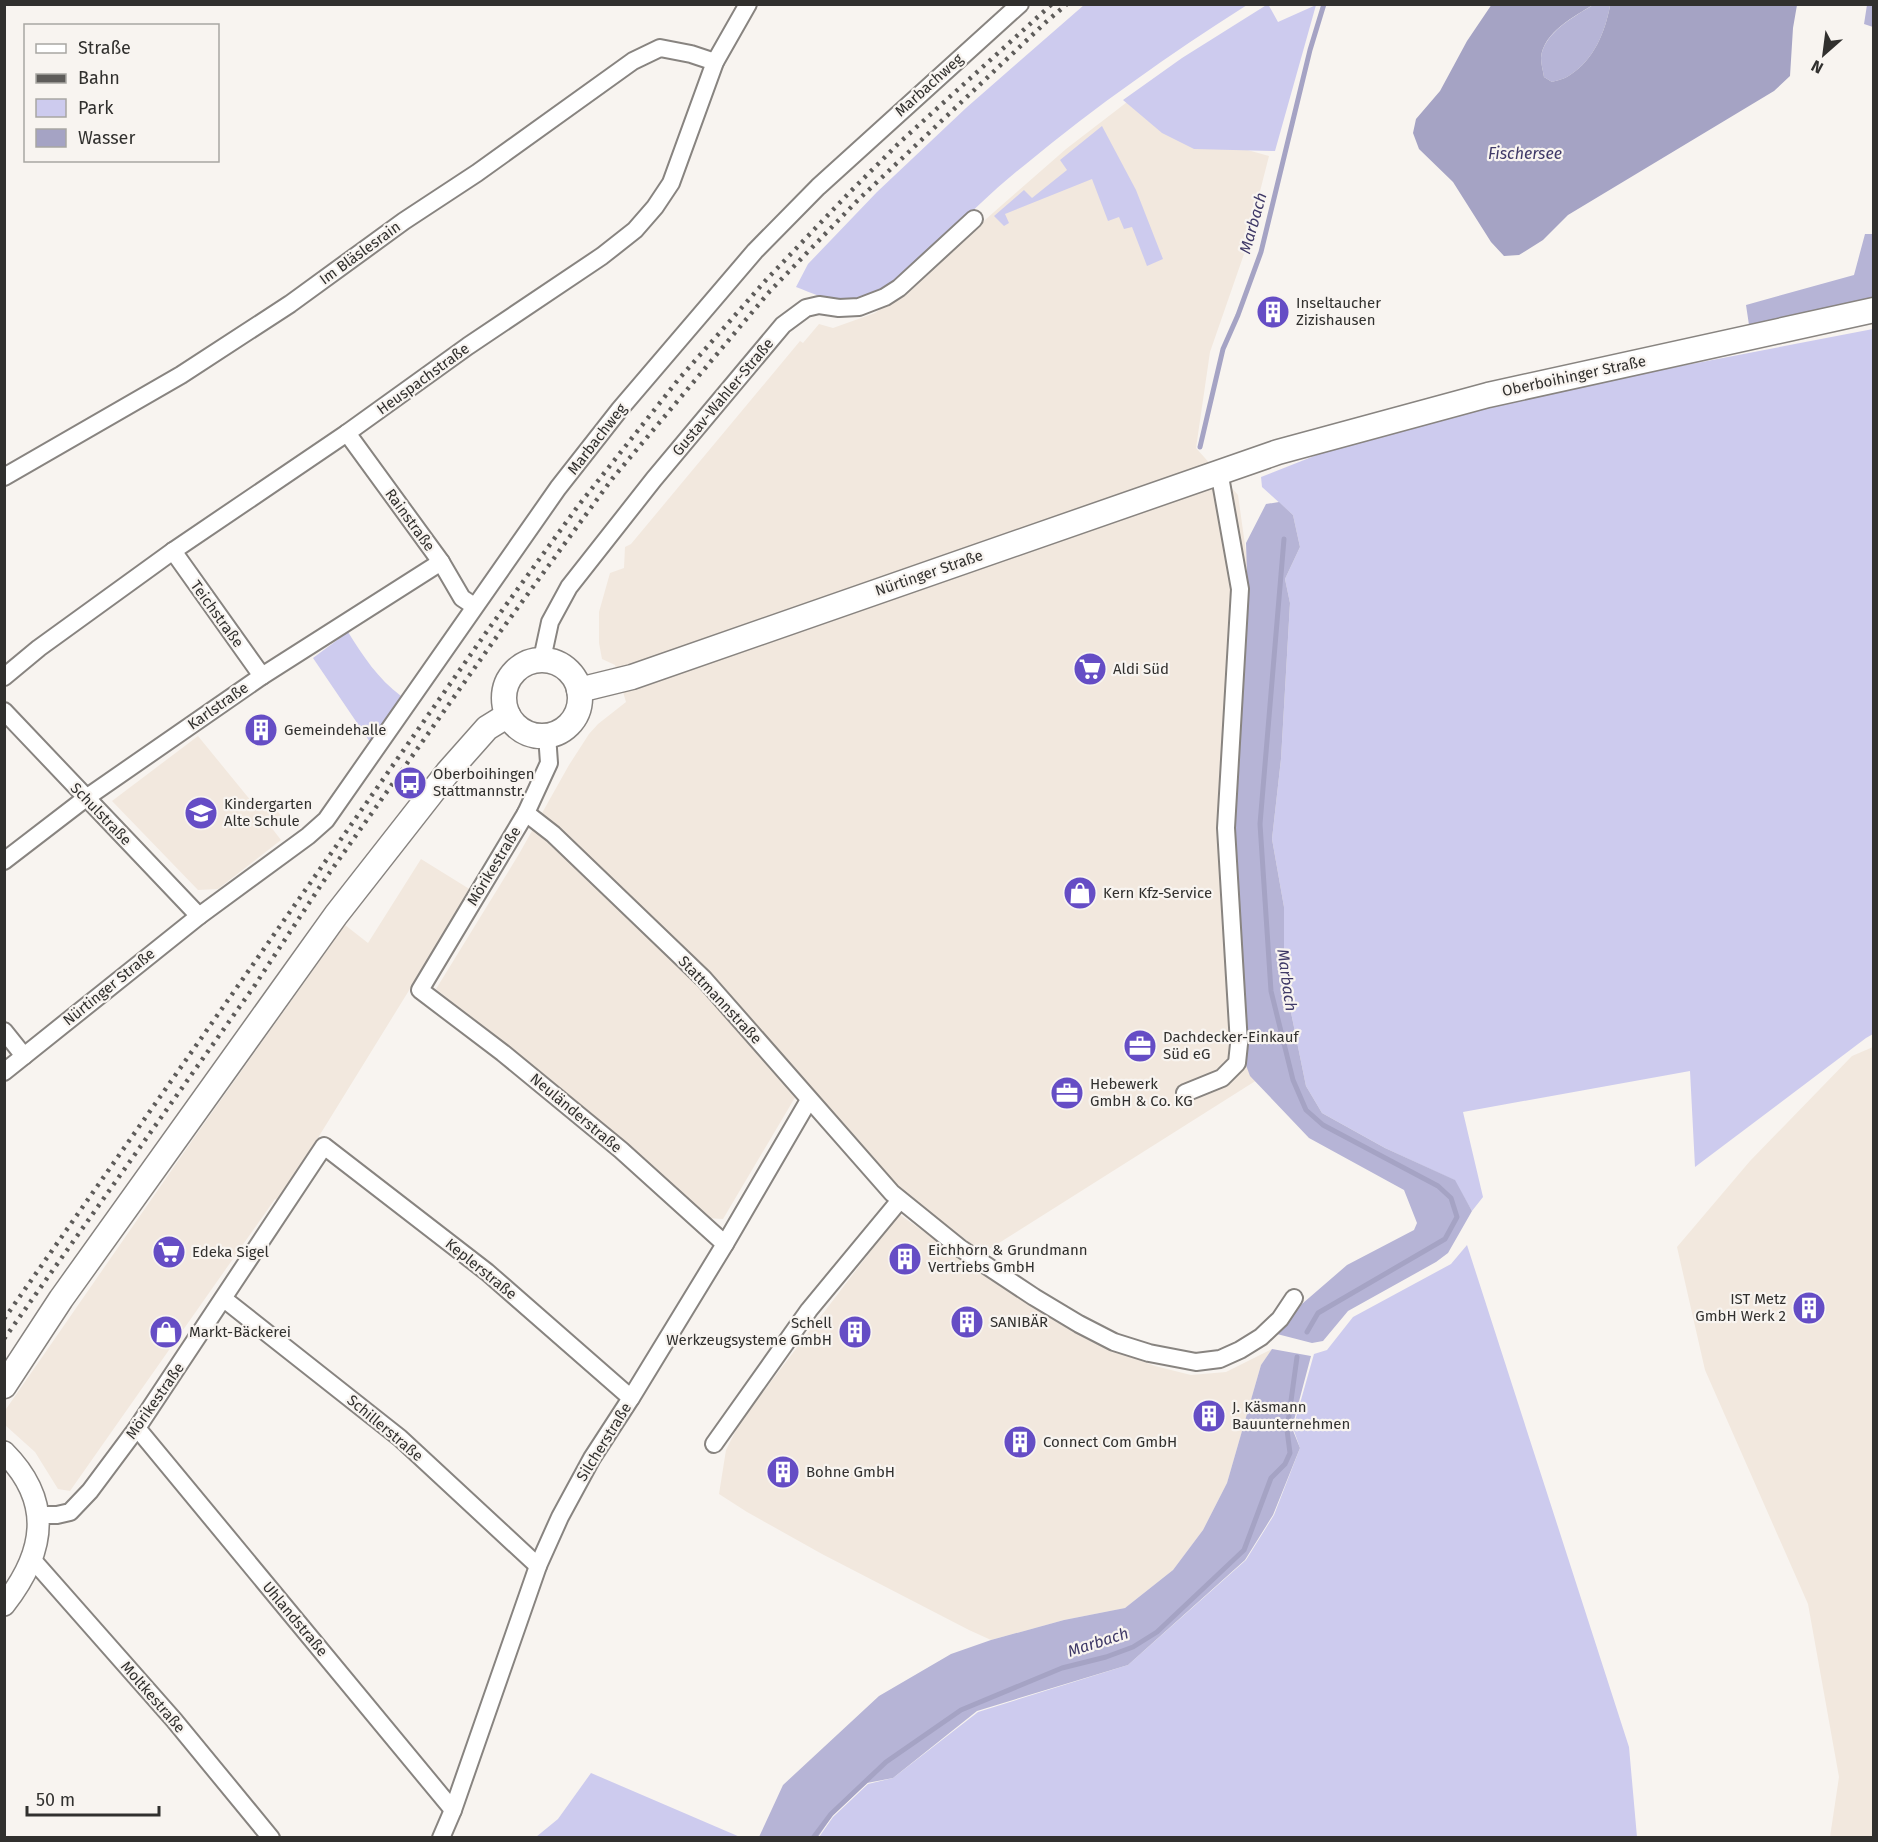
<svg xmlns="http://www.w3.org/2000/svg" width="1878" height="1842" viewBox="0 0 1878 1842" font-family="'Fira Sans',sans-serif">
  <rect width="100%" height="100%" fill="#f8f4f0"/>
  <!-- built -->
  <g fill="#f2e8de">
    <path d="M1144 89 1226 144 1269 156 1244 254 1210 352 1196 448 1238 495 1251 588 1257 1080 983 1253 897 1186 803 1084 723 1219 706 1218 602 1123 436 989 519 854 569 765 589 734 598 724 626 702 615 665 602 659 599 643V612L610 573 624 568 625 547 631 544 800 341 803 343 819 324 833 328 875 313 897 297 1066 149Z"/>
    <path d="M198 736 256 807 268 800 283 818 271 827 281 840 218 889 198 890 112 801Z"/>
    <path d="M421 859 471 890 279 1201 275 1199 70 1491 58 1489 35 1452 5 1425 4 1412 196 1135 345 925 368 943Z"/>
    <path d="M1873 1047V1837H1830L1839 1777 1808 1604 1705 1370 1677 1247 1750 1161 1852 1056Z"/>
    <path d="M899 1214 999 1285 1088 1340 1155 1366 1191 1375 1226 1372 1272 1349 1261 1365 1227 1483 1203 1530 1173 1570 1125 1608 1064 1620 991 1640 969 1630 822 1554 747 1512 719 1494 726 1450 740 1422Z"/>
  </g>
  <!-- green -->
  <g fill="#cdcbee">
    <path d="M1268 4 1278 22 1316 5 1275 151 1194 149 1162 133 1123 100 1182 58Z"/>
    <path d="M1084 5H1247C1170 54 1096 106 1026 164 995 188 967 217 938 243 915 264 892 288 861 298 839 306 817 295 796 287L808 264 877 192 966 108Z"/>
    <path d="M1102 126 1136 190 1163 259 1147 266 1132 227 1124 229 1119 217 1108 221 1092 179 1005 214 1009 223 1004 226 994 216 1024 190 1032 198 1067 170 1060 160Z"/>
    <path d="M1873 329V1034L1866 1038 1695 1167 1690 1071 1463 1112 1483 1197 1472 1211 1454 1180 1385 1148 1322 1113 1306 1086 1284 978V907L1272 839 1281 759 1290 603 1285 579 1300 547 1293 515 1262 487 1261 477 1347 443 1525 396Z"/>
    <path d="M348 632C363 656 378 679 401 696L370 742 313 658Z"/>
    <path d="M1467 1245 1629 1747 1637 1837H819L833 1817 868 1784 893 1778 978 1712 1128 1665 1246 1560 1274 1515 1300 1448 1293 1428 1314 1354 1327 1350 1353 1317 1451 1264Z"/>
    <path d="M591 1773 740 1837H536L558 1819Z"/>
  </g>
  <!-- forest -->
  <g fill="#b6b4d6">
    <path d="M1593 5 1610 6C1605 32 1594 60 1570 75 1565 79 1558 80 1552 82L1544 77C1543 71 1541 64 1541 58 1543 33 1575 16 1593 5Z"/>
    <path d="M1867 5H1873V27L1864 24Z"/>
    <path d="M1865 234H1873V300L1749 325 1746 305 1854 275Z"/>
    <path d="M1279 502 1293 515 1300 547 1285 579 1290 603 1281 759 1272 839 1284 907V978L1306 1086 1322 1113 1385 1148 1455 1180 1472 1211 1448 1253 1436 1262 1348 1311 1323 1341 1312 1343 1277 1334 1295 1310 1347 1265 1414 1230 1417 1223 1404 1190 1309 1138 1250 1076 1243 1057 1231 826 1240 686 1248 608 1246 543 1266 504Z"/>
    <path d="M1272 1349 1311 1356 1292 1428 1300 1448 1273 1515 1245 1560 1128 1665 977 1711 893 1778 867 1783 832 1816 818 1837H759L783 1785 879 1696 951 1654 991 1640 1064 1620 1125 1608 1173 1570 1203 1530 1227 1483 1261 1365Z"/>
  </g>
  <!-- water -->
  <path fill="#a5a3c4" d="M1492 4 1593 5C1575 16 1543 32 1541 58 1541 64 1543 71 1544 77L1552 82C1558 80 1565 79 1570 75 1594 60 1605 32 1610 6L1606 5H1797L1793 28 1790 76 1774 91 1568 215 1543 240 1519 255 1504 256 1491 242 1453 182 1419 149 1413 133 1416 119 1440 91 1467 41Z"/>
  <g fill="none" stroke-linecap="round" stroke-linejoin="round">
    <!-- stream -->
    <g stroke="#a5a3c4" stroke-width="5">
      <path d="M1200 447 1223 349 1238 315 1261 252 1310 50 1324 4"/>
      <path d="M1284 539 1260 824 1271 991 1293 1080 1306 1110 1323 1125 1438 1186 1451 1198 1457 1217 1445 1239 1318 1313 1307 1332"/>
      <path d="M813 1838 831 1814 886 1762 961 1710 1062 1668 1106 1657 1133 1647 1157 1632 1244 1550 1271 1478 1285 1464 1290 1453 1287 1430 1297 1357"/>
    </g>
    <!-- minor casing -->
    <g stroke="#888480" stroke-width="20">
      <g id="minor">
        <path d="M347 433 441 562 462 598 474 606"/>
        <path d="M4 477 181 375 290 304 404 221 477 173 633 61 660 48 691 54 715 62"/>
        <path d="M173 551 262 676"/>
        <path d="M542 659 550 622 569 587 654 479 783 325 806 308 819 305 839 308 859 307 885 297 899 288 974 219"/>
        <path d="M4 677 39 648 173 551 347 433 468 346 602 256 635 230 655 207 671 183 715 62 748 4"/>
        <path d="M4 711 199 916"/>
        <path d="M547 735 549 763 526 813 420 990 503 1053 621 1150 725 1244"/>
        <path d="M526 813 553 834 704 979 892 1193 960 1248 1034 1297 1079 1324 1114 1342 1149 1353 1196 1362 1220 1359 1240 1350 1261 1337 1280 1319 1294 1298"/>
        <path d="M4 861 86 798 262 676 441 562"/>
        <path d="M4 1031 24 1056"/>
        <path d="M4 1072 199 916 308 836 326 820 558 488 620 409 755 251 818 187 1020 4"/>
        <path d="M1185 1093 1222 1078 1237 1063 1239 1044 1226 828 1240 589 1219 471"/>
        <path d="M224 1299 400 1438 538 1566"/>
        <path d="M137 1428 453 1810"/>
        <path d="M714 1444 809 1310 900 1200"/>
        <path d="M39 1515H57L70 1512 90 1491 137 1428 324 1146 487 1272 631 1398"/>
        <path d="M32 1559 174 1720 271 1838"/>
        <path d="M441 1838 453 1810 538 1566 560 1517 592 1458 631 1398 725 1244 809 1100"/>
      </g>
    </g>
    <!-- tertiary casing -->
    <g stroke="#888480" stroke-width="24">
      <path id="tertiary" d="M4 1452C54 1502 45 1553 4 1605"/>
    </g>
    <!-- secondary casing -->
    <g stroke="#888480" stroke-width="27">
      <g id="secondary">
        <circle cx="542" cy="698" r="38"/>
        <path d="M579 690 632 677 1278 452 1488 395 1874 310"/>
        <path d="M4 1386 61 1299 336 915 448 772 487 728 508 715"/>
      </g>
    </g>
    <!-- minor -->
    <use href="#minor" stroke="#fff" stroke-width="16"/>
    <!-- tertiary -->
    <use href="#tertiary" stroke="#fff" stroke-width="21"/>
    <!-- secondary -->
    <use href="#secondary" stroke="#fff" stroke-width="24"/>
    <!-- rail -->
    <g stroke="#5e5c5a" stroke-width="4.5" stroke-dasharray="3 6" stroke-linecap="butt">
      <path d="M4 1319 490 627 578 506 678 380 766 280 849 193 899 143 1052 4"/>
      <path d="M4 1339 255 985 323 882 500 632 612 479 770 291 858 200 1046 22 1067 4"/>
    </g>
  </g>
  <!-- icons -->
  <defs>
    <g id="building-disc" transform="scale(1.725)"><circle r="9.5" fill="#654dc5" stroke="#f8f4f0"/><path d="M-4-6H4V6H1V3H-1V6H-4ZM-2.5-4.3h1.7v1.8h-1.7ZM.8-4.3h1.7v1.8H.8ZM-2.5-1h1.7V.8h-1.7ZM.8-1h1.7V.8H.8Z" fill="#fff"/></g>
    <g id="supermarket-disc" transform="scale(1.725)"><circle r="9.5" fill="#654dc5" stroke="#f8f4f0"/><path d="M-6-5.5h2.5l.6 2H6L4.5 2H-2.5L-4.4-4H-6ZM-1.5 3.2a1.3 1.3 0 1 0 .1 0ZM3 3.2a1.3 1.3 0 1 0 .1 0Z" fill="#fff"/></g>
    <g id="bus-disc" transform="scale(1.725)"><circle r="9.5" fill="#654dc5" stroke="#f8f4f0"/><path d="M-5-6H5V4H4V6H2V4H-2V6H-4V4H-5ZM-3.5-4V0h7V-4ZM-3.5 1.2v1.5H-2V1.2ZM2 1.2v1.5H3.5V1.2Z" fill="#fff"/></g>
    <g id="school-disc" transform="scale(1.725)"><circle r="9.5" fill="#654dc5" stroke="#f8f4f0"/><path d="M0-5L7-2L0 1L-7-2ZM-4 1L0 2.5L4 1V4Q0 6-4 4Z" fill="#fff"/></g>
    <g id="shop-disc" transform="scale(1.725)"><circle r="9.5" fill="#654dc5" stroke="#f8f4f0"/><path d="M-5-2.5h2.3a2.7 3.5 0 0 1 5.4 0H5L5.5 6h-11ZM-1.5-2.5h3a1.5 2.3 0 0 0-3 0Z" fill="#fff"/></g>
    <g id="office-disc" transform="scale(1.725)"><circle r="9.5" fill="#654dc5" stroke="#f8f4f0"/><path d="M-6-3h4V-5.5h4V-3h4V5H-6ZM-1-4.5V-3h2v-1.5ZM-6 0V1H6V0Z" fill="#fff"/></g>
  </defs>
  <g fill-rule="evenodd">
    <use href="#building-disc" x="1273" y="312"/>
    <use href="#supermarket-disc" x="1090" y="669"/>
    <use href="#building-disc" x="261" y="730"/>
    <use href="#bus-disc" x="410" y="783"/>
    <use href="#school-disc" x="201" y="813"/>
    <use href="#shop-disc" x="1080" y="893"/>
    <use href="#office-disc" x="1140" y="1046"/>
    <use href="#office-disc" x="1067" y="1093"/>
    <use href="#supermarket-disc" x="169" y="1252"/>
    <use href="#building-disc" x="905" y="1259"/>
    <use href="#building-disc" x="1809" y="1308"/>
    <use href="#building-disc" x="967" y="1322"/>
    <use href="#shop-disc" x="166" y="1332"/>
    <use href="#building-disc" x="855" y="1332"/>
    <use href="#building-disc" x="1209" y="1416"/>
    <use href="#building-disc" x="1020" y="1442"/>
    <use href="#building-disc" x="783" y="1472"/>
  </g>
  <g text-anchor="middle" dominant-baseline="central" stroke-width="4.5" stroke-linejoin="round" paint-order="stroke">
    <!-- street labels -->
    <g font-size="15" fill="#31302e" stroke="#f8f4f0">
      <text transform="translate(929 85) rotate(-42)">Marbachweg</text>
      <text transform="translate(360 253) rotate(-36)">Im Bläslesrain</text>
      <text transform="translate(1574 376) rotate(-12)">Oberboihinger Straße</text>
      <text transform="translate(423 379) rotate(-36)">Heuspachstraße</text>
      <text transform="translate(723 397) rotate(-50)">Gustav-Wahler-Straße</text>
      <text transform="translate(597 439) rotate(-52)">Marbachweg</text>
      <text transform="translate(410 520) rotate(54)">Rainstraße</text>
      <text transform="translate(929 573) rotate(-19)">Nürtinger Straße</text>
      <text transform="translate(217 614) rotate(54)">Teichstraße</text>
      <text transform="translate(218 706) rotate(-35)">Karlstraße</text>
      <text transform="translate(101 814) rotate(46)">Schulstraße</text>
      <text transform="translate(494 866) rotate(-59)">Mörikestraße</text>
      <text transform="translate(109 987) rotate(-39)">Nürtinger Straße</text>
      <text transform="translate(720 1000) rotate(47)">Stattmannstraße</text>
      <text transform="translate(576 1113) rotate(40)">Neuländerstraße</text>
      <text transform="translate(481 1269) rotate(39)">Keplerstraße</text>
      <text transform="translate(155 1401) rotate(-55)">Mörikestraße</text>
      <text transform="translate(385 1428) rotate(40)">Schillerstraße</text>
      <text transform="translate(604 1442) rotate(-58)">Silcherstraße</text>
      <text transform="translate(295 1619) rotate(50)">Uhlandstraße</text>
      <text transform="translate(153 1697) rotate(49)">Moltkestraße</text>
    </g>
    <!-- poi labels -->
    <g font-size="15" fill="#31302e" stroke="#f8f4f0" text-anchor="start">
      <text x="1296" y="303">Inseltaucher<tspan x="1296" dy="17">Zizishausen</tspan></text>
      <text x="1113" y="669">Aldi Süd</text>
      <text x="284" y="730">Gemeindehalle</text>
      <text x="433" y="774">Oberboihingen<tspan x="433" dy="17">Stattmannstr.</tspan></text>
      <text x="224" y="804">Kindergarten<tspan x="224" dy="17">Alte Schule</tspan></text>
      <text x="1103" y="893">Kern Kfz-Service</text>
      <text x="1163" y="1037">Dachdecker-Einkauf<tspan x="1163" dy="17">Süd eG</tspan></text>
      <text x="1090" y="1084">Hebewerk<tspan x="1090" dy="17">GmbH &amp; Co. KG</tspan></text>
      <text x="928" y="1250">Eichhorn &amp; Grundmann<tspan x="928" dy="17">Vertriebs GmbH</tspan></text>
      <text x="192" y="1252">Edeka Sigel</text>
      <text x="1786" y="1299" text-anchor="end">IST Metz<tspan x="1786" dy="17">GmbH Werk 2</tspan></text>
      <text x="990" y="1322">SANIBÄR</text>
      <text x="832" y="1323" text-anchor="end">Schell<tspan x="832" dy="17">Werkzeugsysteme GmbH</tspan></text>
      <text x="189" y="1332">Markt-Bäckerei</text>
      <text x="1232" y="1407">J. Käsmann<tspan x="1232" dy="17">Bauunternehmen</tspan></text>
      <text x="1043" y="1442">Connect Com GmbH</text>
      <text x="806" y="1472">Bohne GmbH</text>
    </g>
    <!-- water labels -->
    <g font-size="16" font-style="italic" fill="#3f3967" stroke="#f8f4f0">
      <text x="1525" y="153">Fischersee</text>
      <text transform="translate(1253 223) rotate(-74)">Marbach</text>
      <text transform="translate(1287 980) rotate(82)">Marbach</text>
      <text transform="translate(1098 1642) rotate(-18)">Marbach</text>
    </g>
  </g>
  <!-- border -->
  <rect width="1878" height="1842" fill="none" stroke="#31302e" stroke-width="12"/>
  <!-- legend -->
  <rect x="24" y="24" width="195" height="138" fill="#f8f4f0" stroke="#a8a6a2" stroke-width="1.5"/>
  <rect x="36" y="44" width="30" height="9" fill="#ffffff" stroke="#a8a6a2" stroke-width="1.5"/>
  <text x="78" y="54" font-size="18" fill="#31302e">Straße</text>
  <rect x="36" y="74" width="30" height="9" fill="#5e5c5a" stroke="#a8a6a2" stroke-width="1.5"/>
  <text x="78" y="84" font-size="18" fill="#31302e">Bahn</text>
  <rect x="36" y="99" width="30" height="18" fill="#cdcbee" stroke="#a8a6a2" stroke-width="1.5"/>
  <text x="78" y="114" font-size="18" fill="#31302e">Park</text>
  <rect x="36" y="129" width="30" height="18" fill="#a5a3c4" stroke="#a8a6a2" stroke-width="1.5"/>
  <text x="78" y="144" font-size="18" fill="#31302e">Wasser</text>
  <!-- north arrow -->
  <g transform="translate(1824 54) rotate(208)" stroke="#f8f4f0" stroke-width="4.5" paint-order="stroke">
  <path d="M0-4.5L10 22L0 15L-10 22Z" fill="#31302e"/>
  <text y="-9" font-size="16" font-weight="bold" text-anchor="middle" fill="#31302e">N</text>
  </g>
  <!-- scale -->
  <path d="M27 1806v9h132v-9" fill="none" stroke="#31302e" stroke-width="3"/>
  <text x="36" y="1806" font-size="18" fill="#31302e" stroke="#f8f4f0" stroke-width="4.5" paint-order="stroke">50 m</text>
</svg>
